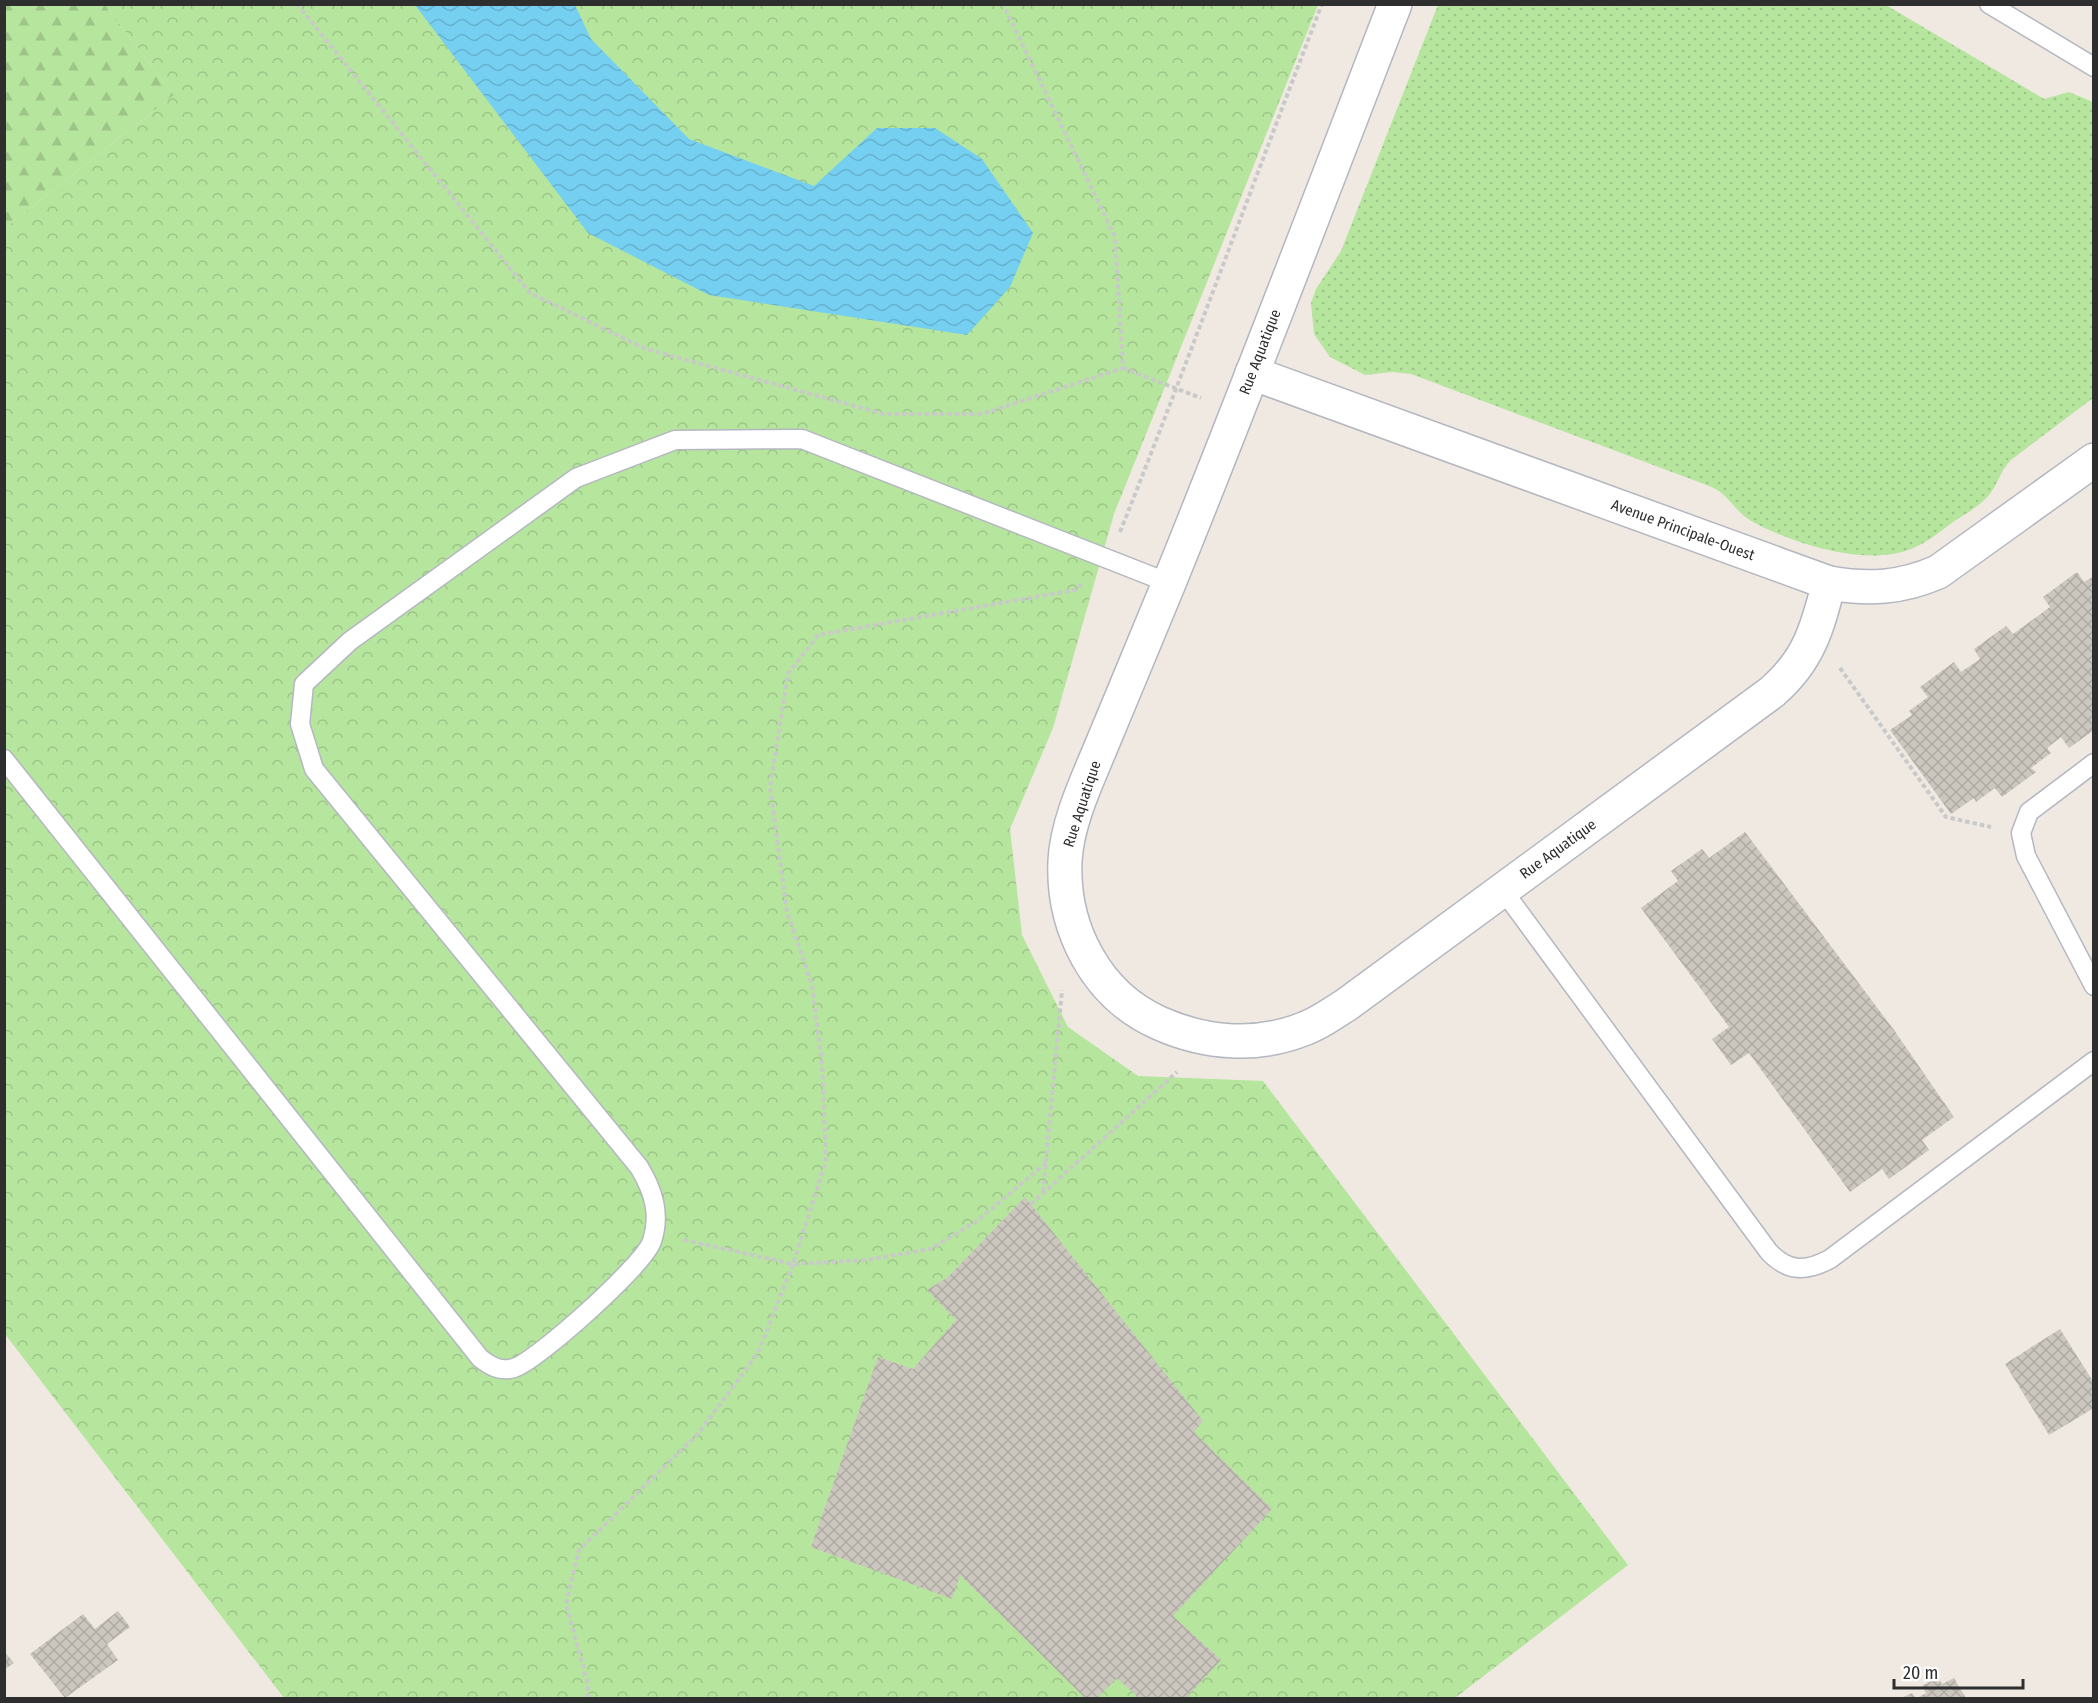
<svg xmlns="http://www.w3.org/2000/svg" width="2098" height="1703" viewBox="0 0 2098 1703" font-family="'Fira Sans Condensed',sans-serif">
  <defs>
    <pattern id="grass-dots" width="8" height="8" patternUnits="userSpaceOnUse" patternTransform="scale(1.5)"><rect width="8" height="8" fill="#b6e59e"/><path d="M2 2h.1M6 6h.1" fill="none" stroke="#9dc588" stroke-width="1.8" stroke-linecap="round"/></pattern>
    <pattern id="forest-firs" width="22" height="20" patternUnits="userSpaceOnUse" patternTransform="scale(1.5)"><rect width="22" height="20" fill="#b6e59e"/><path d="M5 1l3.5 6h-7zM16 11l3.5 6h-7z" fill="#9dc588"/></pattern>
    <pattern id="park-crowns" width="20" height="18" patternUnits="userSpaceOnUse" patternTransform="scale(1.5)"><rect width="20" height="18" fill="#b6e59e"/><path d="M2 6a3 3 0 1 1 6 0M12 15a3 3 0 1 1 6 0" fill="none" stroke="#9dc588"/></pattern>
    <pattern id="water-waves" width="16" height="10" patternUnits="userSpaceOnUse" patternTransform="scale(1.5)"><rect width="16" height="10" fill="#75cff0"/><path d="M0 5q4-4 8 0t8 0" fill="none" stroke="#66b2ce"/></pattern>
    <pattern id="building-cross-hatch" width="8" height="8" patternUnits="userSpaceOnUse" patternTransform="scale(1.5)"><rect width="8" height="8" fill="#cbc7bf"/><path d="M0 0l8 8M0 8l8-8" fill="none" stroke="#afaba4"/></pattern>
  </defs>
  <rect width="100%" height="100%" fill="#efe9e1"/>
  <!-- grass -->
  <path fill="url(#grass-dots)" d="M1438 5H1886L2044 99 2069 92 2093 102V398L2011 460C2000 471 1998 484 1989 495 1980 506 1965 514 1953 522 1940 532 1926 543 1911 549 1865 567 1794 544 1753 522 1736 513 1729 495 1712 487L1411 374 1392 372 1365 375 1330 357 1314 334 1311 303 1316 289 1341 251Z"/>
  <!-- forest -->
  <path fill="url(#forest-firs)" d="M5 5H105L174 95 5 228Z"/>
  <!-- park -->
  <path fill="url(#park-crowns)" d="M105 5H1318L1114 514 1053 728 1010 829 1022 935 1068 1027 1138 1076 1263 1081 1628 1565 1455 1698H284L5 1334V228L174 95Z"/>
  <!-- water -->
  <path fill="url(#water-waves)" d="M415 5H575L591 39 689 139 814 186 877 128H935L982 159 1033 233 1010 287 967 335 709 295 588 233Z"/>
  <!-- building -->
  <g fill="url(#building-cross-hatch)">
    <path d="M2077 572 2084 582 2094 576V730L2069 748 2061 737 2047 748 2051 753 2031 768 2036 772 2002 797 1995 788 1976 802 1974 798 1951 814 1890 730 1912 715 1909 711 1928 697 1920 687 1954 662 1961 672 1980 659 1974 649 2006 626 2013 634 2050 607 2043 597Z"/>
    <path d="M1745 832 1894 1030 1954 1117 1922 1140 1929 1150 1889 1179 1882 1169 1850 1192 1749 1053 1731 1065 1712 1039 1729 1027 1641 908 1678 881 1671 871 1702 849 1709 858Z"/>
    <path d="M1025 1197 1203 1421 1194 1432 1272 1509 1173 1616 1221 1660 1186 1698H1139L1117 1678 1097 1698H1085L960 1575 952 1599 811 1547 878 1357 913 1369 956 1320 927 1290 948 1277Z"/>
    <path d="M2060 1329 2094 1383V1408L2049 1435 2005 1364Z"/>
    <path d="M118 1611 130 1627 107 1644 118 1660 65 1698 30 1654 83 1614 95 1629Z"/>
    <path d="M4 1651 14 1663 4 1670Z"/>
    <path d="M1938 1677 1942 1684 1954 1678 1966 1698H1917L1926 1693 1922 1686Z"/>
    <path d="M1912 1693 1916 1698H1901Z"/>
  </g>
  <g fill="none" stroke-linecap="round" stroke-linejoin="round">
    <!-- service casing -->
    <g stroke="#b4b7c1" stroke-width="21">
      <g id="service">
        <path d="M1989 4 2094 67"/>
        <path d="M4 759 480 1358C490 1366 500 1372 514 1368 537 1361 645 1264 652 1241 661 1214 653 1190 639 1167L314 769 300 724 304 684 350 641 576 478 675 440 802 439 1169 583"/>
        <path d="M2094 763 2029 812 2021 833 2026 856 2094 986"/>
        <path d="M1502 889 1769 1252C1788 1272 1806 1272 1830 1259L2094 1061"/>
      </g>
    </g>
    <!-- minor casing -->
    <g stroke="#b4b7c1" stroke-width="36">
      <g id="minor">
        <path d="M1395 4C1320 198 1247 391 1169 583 1147 637 1125 689 1103 742 1088 779 1067 821 1065 861 1062 928 1096 995 1159 1023 1206 1044 1258 1048 1306 1028 1320 1023 1333 1013 1346 1005L1772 692C1809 660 1817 629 1829 583"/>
        <path d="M1252 373 1829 583C1869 590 1901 588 1938 572L2094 460"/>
      </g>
    </g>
    <!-- path -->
    <g stroke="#c9c9c9" stroke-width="4" stroke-dasharray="4.5 3" stroke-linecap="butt">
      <path d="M297 4 530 293 646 349 884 414H982L1123 368 1115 237 1003 4"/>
      <path d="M1123 368 1201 398"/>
      <path d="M1120 532C1190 357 1254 180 1322 4"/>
      <path d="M1840 668 1946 817 1991 827"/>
      <path d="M1043 1192 1062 990"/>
      <path d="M1031 1204 1177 1072"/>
      <path d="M684 1240 793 1264 867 1260 930 1249 977 1221 1046 1163"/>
      <path d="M587 1698 588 1685 566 1604 579 1550 698 1434 758 1353 793 1264 826 1161 822 1064 812 985 787 912 770 787 788 674 818 635 1075 590 1083 583"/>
    </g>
    <!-- service -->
    <use href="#service" stroke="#fff" stroke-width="18"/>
    <!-- minor -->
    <use href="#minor" stroke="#fff" stroke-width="33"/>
  </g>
  <g text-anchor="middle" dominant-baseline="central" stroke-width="4.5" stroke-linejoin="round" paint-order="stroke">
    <!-- street labels -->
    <g font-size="15" fill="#2e2e2e" stroke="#fff">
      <text transform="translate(1260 352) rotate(-69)">Rue Aquatique</text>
      <text transform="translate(1683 530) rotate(20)">Avenue Principale-Ouest</text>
      <text transform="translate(1082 804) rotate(-72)">Rue Aquatique</text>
      <text transform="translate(1558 849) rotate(-36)">Rue Aquatique</text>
    </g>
  </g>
  <!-- border -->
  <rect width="2098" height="1703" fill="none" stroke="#2e2e2e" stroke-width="12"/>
  <!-- scale -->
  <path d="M1894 1679v9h129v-9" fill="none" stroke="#2e2e2e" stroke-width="3"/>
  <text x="1903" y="1679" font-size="18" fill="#2e2e2e" stroke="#ffffff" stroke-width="4.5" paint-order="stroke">20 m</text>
</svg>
